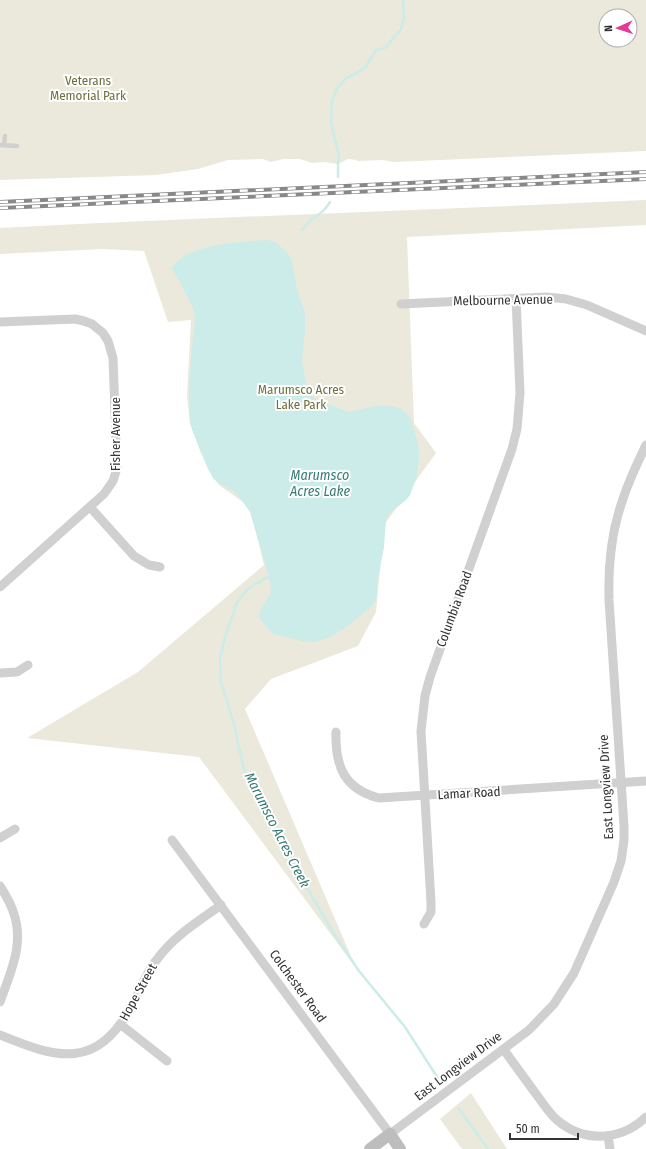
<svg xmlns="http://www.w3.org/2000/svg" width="646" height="1149" viewBox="0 0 646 1149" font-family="'Fira Sans Condensed',sans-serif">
  <rect width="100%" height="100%" fill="#fff"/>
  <!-- green -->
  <g fill="#eae9db" fill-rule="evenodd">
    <path d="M0 0H646V151L393 162 384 160 357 161V160L348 159 338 164 325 162 312 163 300 159H283L271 162 263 159 228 160 198 169 156 175 0 180ZM606 16H630V40H606Z"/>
    <path d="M646 200V225L407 237 414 423 436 453 384 525 376 612 358 646 271 679 245 709 356 968 199 757 27 738 138 672 264 565 250 507 219 485 201 453 190 424 187 396 191 320 168 322 144 251 102 249 0 254V228C215 217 431 210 646 200Z"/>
    <path d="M471 1093 507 1149H462L440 1119Z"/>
  </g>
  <!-- water -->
  <path fill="#cbece9" d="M265 240 273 241 277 243 289 255 292 262 297 289 305 314V332L302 361 306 384 310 394 315 399 349 412 375 406H391L401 409 407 414 411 420 418 444 419 459 416 479 410 495 406 500 390 513 386 520 384 547 377 584V595L376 600 371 607 345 628 328 638 315 642 302 641 273 634 260 619 259 612 271 593 270 581 250 512 236 493 230 489 218 483 213 478 207 467 192 429 190 421 189 388 192 346 195 320 193 308 179 280 173 272 172 268C185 244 241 242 265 240Z"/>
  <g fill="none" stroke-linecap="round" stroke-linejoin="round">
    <!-- stream -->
    <g stroke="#cbece9" stroke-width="2.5">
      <path d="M338 177V164L339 156 331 123 332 100 337 89 346 78 357 73 365 68 376 50 385 48 401 29 404 17 403 0"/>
      <path d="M302 230C305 227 308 222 311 220 319 214 324 212 330 202"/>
      <path d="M271 575 249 588 244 593 237 603 225 637 220 659 221 682 234 724 243 766 248 779 265 804 297 871 333 932 359 971 405 1027 439 1080"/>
      <path d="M459 1109 488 1149"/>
    </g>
    <!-- lane -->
    <g stroke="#d0d0d0" stroke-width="4.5">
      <path d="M0 145 17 146"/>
      <path d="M4 145 5 136"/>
    </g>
    <!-- street -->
    <g stroke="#d0d0d0" stroke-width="9">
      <path d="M401 304 547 297 566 299 587 305 646 331"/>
      <path d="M0 322 75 319 84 321 92 324 103 333 108 341 113 358 117 468 113 481 104 494 0 587"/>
      <path d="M90 507 134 556 149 565 160 567"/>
      <path d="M0 673 17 672 28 665"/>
      <path d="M336 732C335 766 344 789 379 798L646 781"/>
      <path d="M0 838 15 829"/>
      <path d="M172 840 390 1134 529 1030 554 1004 574 973 614 882 621 861 624 840V826L609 600C608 565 611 532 623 499 629 480 638 462 646 445"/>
      <path d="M0 886C5 894 10 902 13 911 25 943 11 971 0 1002"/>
      <path d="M424 924 431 912V902L421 731 425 696 430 677 512 449 517 429 520 393 516 298"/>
      <path d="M120 1024 167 1061"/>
      <path d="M0 1035C58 1059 96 1070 132 1006 140 990 146 972 158 958 174 936 199 921 221 905"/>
      <path d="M504 1050C515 1065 525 1079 536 1094 543 1103 549 1113 557 1120 584 1143 621 1141 646 1117"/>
      <path d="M608 1136 610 1149"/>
    </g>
    <!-- secondary -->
    <path stroke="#bdbdbd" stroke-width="12" d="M370 1149 390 1134 400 1149"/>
    <!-- rail casing -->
    <g stroke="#888" stroke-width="4">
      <g id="rail">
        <path d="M0 202 646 172"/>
        <path d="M0 208 646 179"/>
      </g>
    </g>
    <!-- rail -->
    <use href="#rail" stroke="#fff" stroke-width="2.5" stroke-dasharray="8" stroke-linecap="butt"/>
  </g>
  <g text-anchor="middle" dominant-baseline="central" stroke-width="4" stroke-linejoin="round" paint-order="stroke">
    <!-- park labels -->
    <g font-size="13" fill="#6d703f" stroke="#fff">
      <text x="88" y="80">Veterans<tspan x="88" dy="15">Memorial Park</tspan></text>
      <text x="301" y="389">Marumsco Acres<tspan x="301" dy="15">Lake Park</tspan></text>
    </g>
    <!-- street labels -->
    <g font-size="13" fill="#333" stroke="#fff">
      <text transform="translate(503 300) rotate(-1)">Melbourne Avenue</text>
      <text transform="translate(115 434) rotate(-90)">Fisher Avenue</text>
      <text transform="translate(454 609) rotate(-70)">Columbia Road</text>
      <text transform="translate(606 787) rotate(-93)">East Longview Drive</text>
      <text transform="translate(469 793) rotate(-3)">Lamar Road</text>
      <text transform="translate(298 986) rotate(54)">Colchester Road</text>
      <text transform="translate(138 992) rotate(-61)">Hope Street</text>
      <text transform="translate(458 1066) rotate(-37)">East Longview Drive</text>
    </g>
    <!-- water labels -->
    <g font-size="14" font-style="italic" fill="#367c75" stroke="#fff">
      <text x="320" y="475">Marumsco<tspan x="320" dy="16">Acres Lake</tspan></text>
      <text transform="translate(277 830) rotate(63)">Marumsco Acres Creek</text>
    </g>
  </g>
  <!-- north arrow -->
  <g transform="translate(618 28) rotate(267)"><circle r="19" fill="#ffffff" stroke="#adadad"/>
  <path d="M0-3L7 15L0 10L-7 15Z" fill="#e6389a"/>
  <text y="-6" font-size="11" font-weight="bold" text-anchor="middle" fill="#333333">N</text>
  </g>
  <!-- scale -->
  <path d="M510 1133v6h68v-6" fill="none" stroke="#333333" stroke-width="2"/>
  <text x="516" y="1133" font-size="12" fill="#333333" stroke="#ffffff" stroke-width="3" paint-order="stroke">50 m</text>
</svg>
